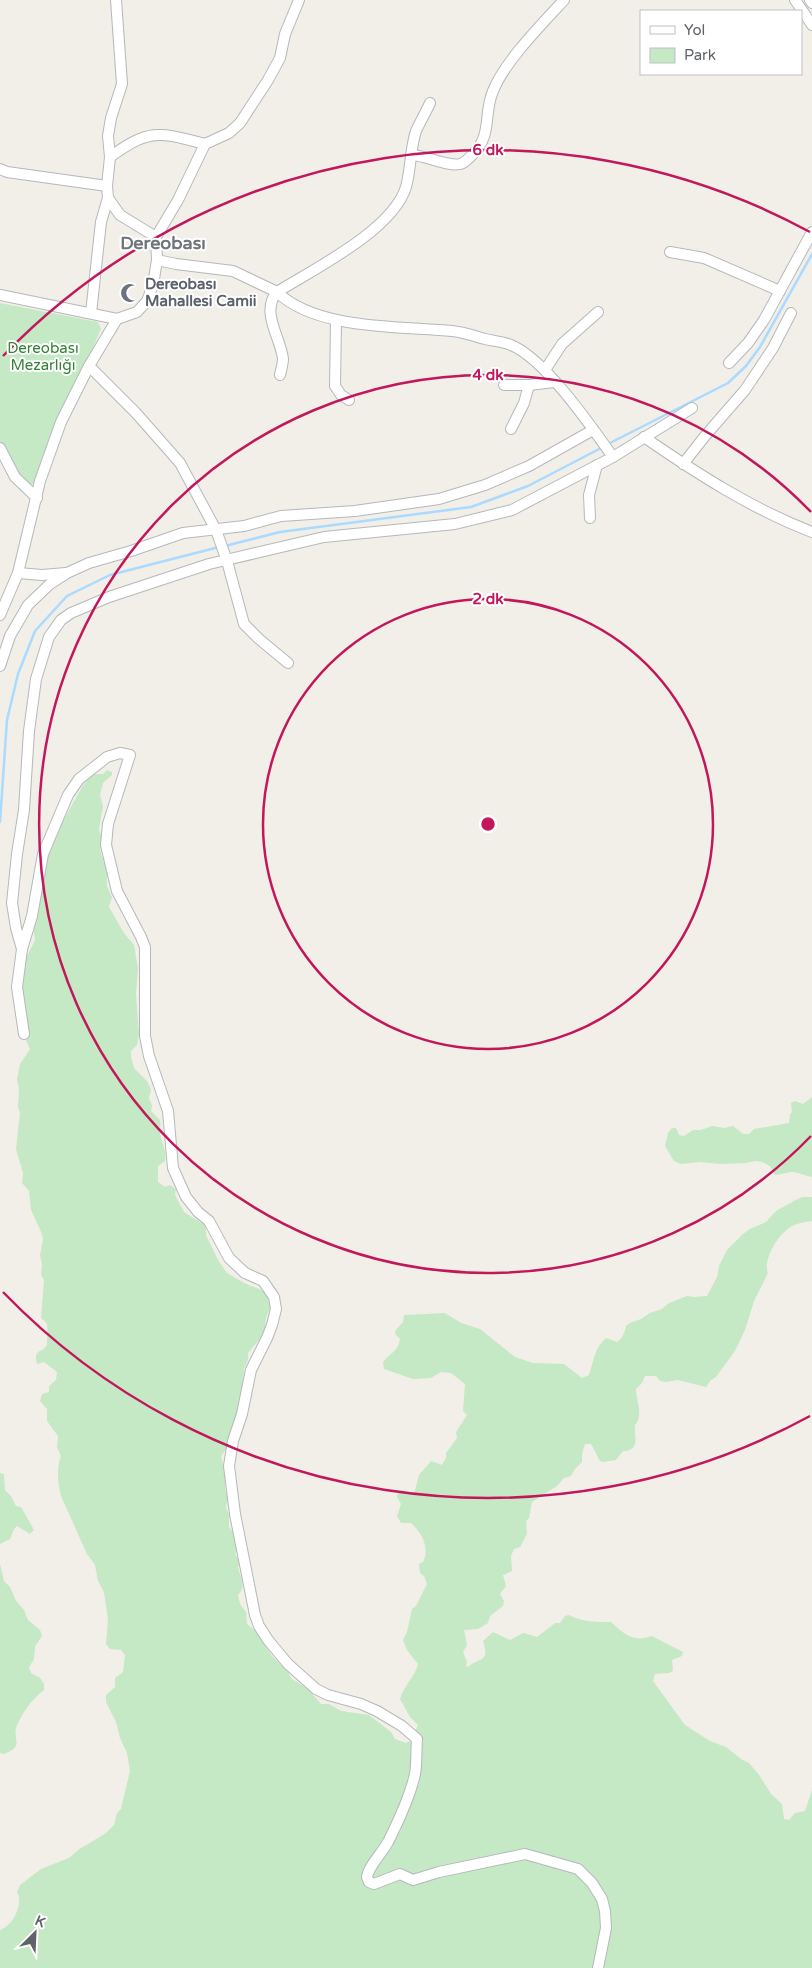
<svg xmlns="http://www.w3.org/2000/svg" width="812" height="1968" viewBox="0 0 812 1968" font-family="'Varela Round',sans-serif">
  <rect width="100%" height="100%" fill="#f1efe8"/>
  <!-- green -->
  <g fill="#c5e8c5">
    <path d="M0 303 98 322 101 329 34 484H25L0 442Z"/>
    <path d="M107 770 112 772V775L103 783 100 795 103 806 99 829 102 839 100 850 107 872V886L112 897 109 907 124 933 134 945 138 968 136 994 139 1034 137 1045 131 1051V1057L134 1068 147 1081 151 1090 149 1098 152 1106 151 1111 160 1120C161 1125 160 1128 160 1133 161 1142 167 1150 165 1161L158 1166V1182L165 1187 170 1185 176 1189 175 1195 184 1212 206 1226V1235L218 1260 227 1273 244 1283 266 1292 270 1308 266 1318 264 1334 248 1353V1360L244 1369 242 1403 234 1421 231 1436 226 1449 221 1456 225 1473V1489L228 1498 226 1507 229 1515V1527L235 1534 239 1546 235 1554 240 1562 238 1567C240 1577 247 1586 238 1595L240 1604 246 1612 247 1624 258 1633 272 1656 288 1672 292 1679 308 1689 321 1704H329L341 1711 369 1715 391 1732 395 1739 406 1743 410 1741 418 1725 410 1717 400 1699C404 1685 416 1675 418 1664L407 1650 403 1640 407 1632 412 1609 416 1606 427 1584 424 1576 420 1573 419 1564 423 1562C430 1548 422 1533 411 1523H401L397 1516 401 1504 397 1497 398 1492 402 1490 414 1494 419 1475 431 1461 442 1465 446 1458V1453L457 1438 456 1432 467 1415 463 1411 465 1384 451 1373 441 1372 431 1378 413 1379 384 1369 383 1362C390 1353 398 1352 400 1339L396 1335 395 1331 403 1322 404 1315 445 1313 461 1323 480 1329 515 1357 533 1363 564 1364 582 1378 589 1375C594 1361 594 1348 606 1338L617 1342C621 1340 626 1331 626 1326L630 1323 641 1319 650 1313 662 1309 669 1303 687 1296 695 1297 707 1296 717 1277 719 1266 727 1250 743 1234 750 1229 766 1222 776 1211 794 1201 802 1197H812V1221C806 1222 798 1223 792 1226 780 1232 762 1259 768 1273L754 1301 745 1330 735 1351 716 1377 711 1380 706 1387 678 1380 666 1382 660 1381 656 1376H645L642 1383 636 1389C636 1401 644 1415 635 1425 634 1437 641 1450 623 1451L616 1460 602 1462 599 1460 596 1453 591 1444H585L582 1454V1462L574 1470 571 1476 564 1478 557 1486 532 1502 529 1518 526 1521 527 1534 520 1547 514 1549 511 1556 512 1571 503 1575 506 1586 500 1594 504 1601 503 1606 490 1616 488 1623 478 1629 464 1630 467 1645 463 1652 467 1662 466 1666 468 1667C481 1656 490 1663 483 1641L493 1632 510 1640 523 1633 537 1637 555 1623H560L565 1616 569 1615C581 1622 597 1622 611 1622 624 1634 634 1643 652 1636L683 1652 682 1656 672 1660 673 1671 669 1673 655 1674 653 1681 685 1725 710 1741 726 1747 741 1759 749 1763 759 1775 771 1794 782 1804 784 1819 789 1820 795 1813 805 1811 812 1790V1968H0V1930C13 1926 24 1904 17 1892L20 1885 41 1869 69 1858 78 1850 106 1833 114 1825 117 1813 121 1809 130 1771 127 1753 120 1738 116 1722 106 1702V1695L115 1687V1678L123 1672 125 1655 121 1650 110 1649 106 1644 108 1619 104 1592 98 1581 95 1565 87 1554 61 1496C58 1483 56 1469 61 1456L57 1447 58 1436 47 1421V1409L40 1401 42 1394 49 1392V1386L56 1380 57 1372 44 1362 37 1364C33 1348 42 1354 47 1345 47 1343 48 1326 47 1324 46 1322 43 1320 41 1318L44 1280 41 1275 42 1265 40 1255 43 1240 42 1234 31 1210 29 1191 22 1183 23 1173 16 1149 20 1113 18 1107 19 1090 17 1079 20 1064 30 1049 26 1040 20 997 23 959 28 954 35 940 33 924 44 869 55 836 83 785 93 774H103Z"/>
    <path d="M812 1097V1177C805 1176 799 1172 792 1172 786 1172 781 1175 775 1175L770 1166 762 1162 755 1161 746 1163 721 1164 699 1162 681 1164 674 1161 665 1146 668 1133 672 1128H676L679 1135 684 1136 693 1130H701L712 1126 724 1128 733 1126 743 1134H749L754 1129 789 1123 790 1115 792 1112 791 1103 795 1101 803 1104Z"/>
    <path d="M0 1473 4 1474 5 1490 11 1496 16 1506 21 1507 34 1530 30 1534 17 1526 14 1529 10 1539 0 1544Z"/>
    <path d="M0 1564 4 1581 10 1587 16 1601 24 1610 28 1620 40 1630 42 1636 35 1646 34 1659 29 1667 31 1673 40 1678 44 1684V1690C32 1699 23 1712 17 1725 11 1739 26 1746 4 1754L0 1753Z"/>
  </g>
  <g fill="none" stroke-linecap="round" stroke-linejoin="round">
    <!-- stream -->
    <g stroke="#aadaff" stroke-width="2.5">
      <path d="M608 444 728 383 746 366 760 347 812 254"/>
      <path d="M225 546 280 532 471 507 528 486 603 447"/>
      <path d="M0 822 7 720 18 674 35 631 67 596 110 575 219 547"/>
    </g>
    <!-- minor casing -->
    <g stroke="#b5b8bc" stroke-width="12">
      <g id="minor">
        <path d="M795 0 812 25"/>
        <path d="M810 0 812 3"/>
        <path d="M411 155C425 155 448 167 460 164 465 163 469 158 472 155 493 135 483 114 493 91 505 61 542 24 564 0"/>
        <path d="M110 157C150 128 159 132 205 144"/>
        <path d="M0 169 7 172 107 186"/>
        <path d="M108 198 120 215 156 237"/>
        <path d="M670 252 704 258 780 291"/>
        <path d="M157 260 176 264 233 271 277 292C317 330 399 326 452 331 463 332 474 336 485 339 494 341 503 342 511 345 545 359 591 426 613 457"/>
        <path d="M0 295 117 319 137 312 147 301 153 285 157 260 156 237 178 200 205 144 229 133 240 123 268 80 280 58 285 34 299 0"/>
        <path d="M91 313 101 222 108 198 107 186 110 157 108 136 111 118 122 84 116 0"/>
        <path d="M336 321 335 386 341 395 349 400"/>
        <path d="M729 363 748 343 764 320 812 232"/>
        <path d="M89 366 136 413 180 463 216 530 227 561 244 624 259 639 288 663"/>
        <path d="M545 370 562 344 598 312"/>
        <path d="M280 375C281 370 283 364 283 359 281 338 260 312 277 292 314 269 393 230 406 187 411 169 410 149 416 131 420 122 426 112 430 103"/>
        <path d="M504 385H529L554 382"/>
        <path d="M511 429 524 403 529 385"/>
        <path d="M644 437C696 473 752 509 812 532"/>
        <path d="M0 448 15 477 37 498"/>
        <path d="M683 464 705 436 745 390 773 348 791 313"/>
        <path d="M590 518 589 495 597 465"/>
        <path d="M18 573 42 575 66 573"/>
        <path d="M0 615 18 573 40 481 61 422 89 366 117 319"/>
        <path d="M0 666 10 636 28 605 50 584 67 573 89 563 131 551 183 533 244 526 281 516 355 511 439 499 485 485 529 466 593 430"/>
        <path d="M22 949 32 916 43 854 68 795 79 779 107 757 120 753 130 755 108 824 106 845 117 891 141 937 145 947V1036L149 1056 168 1111 173 1168 186 1197 198 1212 209 1221 229 1258 245 1273 263 1281 274 1297 276 1309 272 1325 267 1338 251 1370 242 1414 233 1441 229 1466 235 1514 255 1615 259 1626 268 1640 288 1664 316 1689 328 1695 361 1704 377 1711 402 1726 417 1739C416 1750 417 1762 415 1774 410 1797 399 1820 388 1842 382 1853 368 1867 367 1877L369 1882 374 1884 400 1874 413 1880 439 1872 525 1854 578 1869 592 1883 602 1899 605 1911 606 1928 598 1968"/>
        <path d="M24 1034 17 987 22 949 16 928 12 903 17 854 24 810 29 731 36 679 49 637 61 620 71 613 109 597 209 564 324 537 455 524 512 510 613 457 692 408"/>
      </g>
    </g>
    <!-- minor -->
    <use href="#minor" stroke="#fff" stroke-width="10"/>
  </g>
  <!-- distance rings -->
  <g fill="none" stroke="#c2185b" stroke-width="2.5">
    <circle cx="488" cy="824" r="225"/>
    <path d="M811 1136A449 449 0 1 1 811 512"/>
    <path d="M810 1416A674 674 0 0 1 3 1292M3 356A674 674 0 0 1 810 232"/>
  </g>
  <!-- icons -->
  <defs>
    <g id="mosque-bare" transform="scale(1.5)"><path d="M3.5-4.9A6 6 0 1 0 3.5 4.9A5 5 0 1 1 3.5-4.9Z" fill="#6b7280" stroke="#fff" stroke-width="2.5" paint-order="stroke"/></g>
  </defs>
  <g fill-rule="evenodd">
    <use href="#mosque-bare" x="130" y="293"/>
  </g>
  <g text-anchor="middle" dominant-baseline="central" stroke-width="4" stroke-linejoin="round" paint-order="stroke">
    <!-- worship labels -->
    <g font-size="15" font-weight="bold" fill="#5b616d" stroke="#fff" text-anchor="start">
      <text x="145" y="284">Dereobası<tspan x="145" dy="17">Mahallesi Camii</tspan></text>
    </g>
    <!-- park labels -->
    <g font-size="15" fill="#348238" stroke="#fff">
      <text x="43" y="348">Dereobası<tspan x="43" dy="17">Mezarlığı</tspan></text>
    </g>
    <!-- quarter labels -->
    <g font-size="18" font-weight="bold" fill="#70757a" stroke="#fff">
      <text x="163" y="243">Dereobası</text>
    </g>
  </g>
  <circle cx="488" cy="824" r="8" fill="#c2185b" stroke="#fff" stroke-width="2.5"/>
  <g font-size="15" text-anchor="middle" font-weight="bold" fill="#c2185b" stroke="#fff" stroke-width="4" stroke-linejoin="round" paint-order="stroke">
    <text x="488" y="155">6 dk</text>
    <text x="488" y="380">4 dk</text>
    <text x="488" y="604">2 dk</text>
  </g>
  <!-- legend -->
  <rect x="640" y="10" width="162" height="65" fill="#ffffff" stroke="#bfc1c3"/>
  <rect x="650" y="26" width="25" height="8" fill="#ffffff" stroke="#bfc1c3"/>
  <text x="684" y="35" font-size="15" fill="#5f6368">Yol</text>
  <rect x="650" y="48" width="25" height="15" fill="#c5e8c5" stroke="#bfc1c3"/>
  <text x="684" y="60" font-size="15" fill="#5f6368">Park</text>
  <!-- north arrow -->
  <g transform="translate(35 1933) rotate(24)" stroke="#ffffff" stroke-width="4" paint-order="stroke">
  <path d="M0-4L9 19L0 12L-9 19Z" fill="#5f6368"/>
  <text y="-8" font-size="14" font-weight="bold" text-anchor="middle" fill="#5f6368">K</text>
  </g>
</svg>
